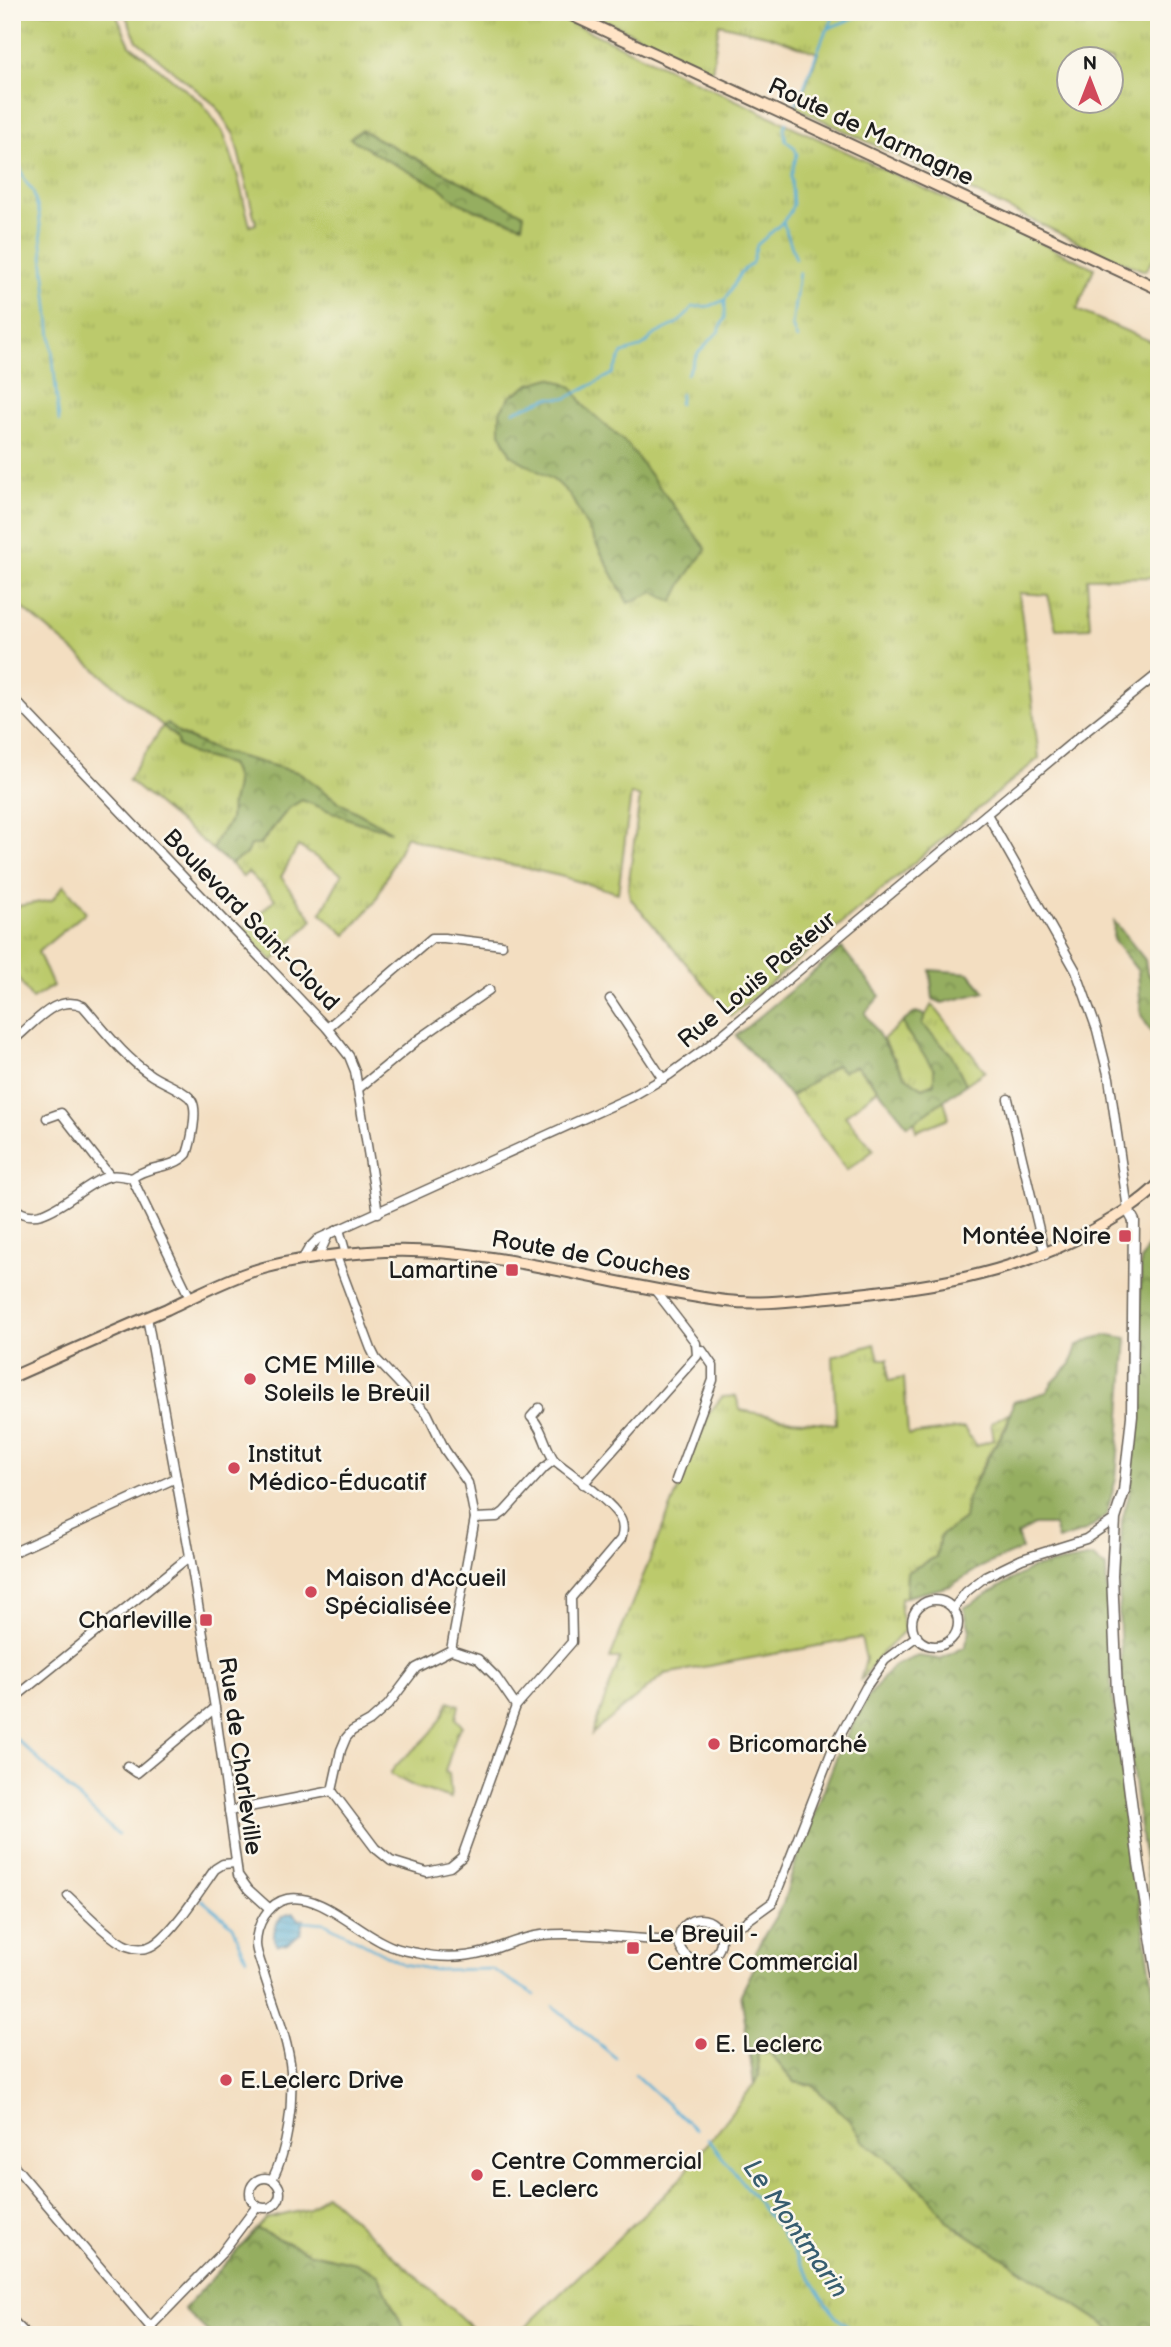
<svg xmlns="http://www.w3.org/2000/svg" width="1171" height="2347" viewBox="0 0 1171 2347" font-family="'Balsamiq Sans',sans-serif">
  <defs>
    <pattern id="grass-tufts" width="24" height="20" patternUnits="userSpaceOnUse" patternTransform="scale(1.75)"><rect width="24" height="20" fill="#bcca6c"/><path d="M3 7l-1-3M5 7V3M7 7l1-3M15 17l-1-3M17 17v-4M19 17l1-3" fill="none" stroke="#a1ad5d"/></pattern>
    <pattern id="forest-crowns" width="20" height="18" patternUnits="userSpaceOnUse" patternTransform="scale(1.75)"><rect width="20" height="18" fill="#95ae60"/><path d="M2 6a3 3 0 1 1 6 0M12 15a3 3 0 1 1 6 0" fill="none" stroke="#798d4e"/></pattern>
    <pattern id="water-rules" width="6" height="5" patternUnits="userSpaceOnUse" patternTransform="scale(1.75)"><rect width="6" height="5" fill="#58add4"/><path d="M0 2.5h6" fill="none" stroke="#488cab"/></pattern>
  </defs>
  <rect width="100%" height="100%" fill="#fbf7ec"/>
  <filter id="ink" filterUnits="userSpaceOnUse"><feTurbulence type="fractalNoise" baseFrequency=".0143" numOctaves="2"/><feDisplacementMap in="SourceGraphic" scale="14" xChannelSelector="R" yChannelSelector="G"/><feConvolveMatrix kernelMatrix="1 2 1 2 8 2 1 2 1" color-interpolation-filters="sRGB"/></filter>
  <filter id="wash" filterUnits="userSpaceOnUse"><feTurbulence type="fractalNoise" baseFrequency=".00686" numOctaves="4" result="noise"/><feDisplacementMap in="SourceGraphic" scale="28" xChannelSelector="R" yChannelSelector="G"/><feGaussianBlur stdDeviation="1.57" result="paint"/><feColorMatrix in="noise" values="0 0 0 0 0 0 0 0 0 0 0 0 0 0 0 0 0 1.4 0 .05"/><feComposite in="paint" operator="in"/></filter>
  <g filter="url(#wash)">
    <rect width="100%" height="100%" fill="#f3dec1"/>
    <!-- grass -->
    <g fill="url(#grass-tufts)" stroke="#6c7344" stroke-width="2" fill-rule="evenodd">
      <path d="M12 12H115L130 45 202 103 224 134 236 169 250 226 256 224 234 135 215 105 137 41 124 12H548L1094 268 1077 310 1159 345V577L1087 578 1090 628 1056 629 1048 595 1019 593 1039 758 731 1016 630 898 628 888 640 797 631 794 618 893 560 876 437 848 406 836 375 902 346 935 321 913 342 874 298 846 281 877 313 920 273 961 241 931 275 899 248 872 243 877 230 864 246 854 250 845H260L289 808 302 800 325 807 340 803 300 773 218 751 163 726 193 754 230 764C241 786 234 787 231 809 230 811 230 818 230 820 224 833 216 835 213 850L128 780 163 726 12 599Z"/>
      <path d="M587 12H1159V251L1145 271 1103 254 797 108 818 53 770 36 719 24 712 71ZM1070 60H1112V102H1070Z"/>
      <path d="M64 885 86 912 38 952 53 986 32 999 17 977 12 974V907L52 900Z"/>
      <path d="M932 1004 985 1071 966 1084 951 1054 921 1024Z"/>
      <path d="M903 1022 905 1029 935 1069 934 1083 923 1088 905 1077 883 1039Z"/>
      <path d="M836 1065 856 1066 878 1089 845 1116 874 1150 847 1170 791 1097Z"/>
      <path d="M944 1100 949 1118 916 1131 915 1121Z"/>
      <path d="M875 1344 879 1359H888V1381L904 1378 908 1435 964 1428 976 1446 994 1439 991 1423 1010 1412C1007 1428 999 1438 990 1452 977 1474 968 1494 964 1519L940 1536 936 1557 907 1572 906 1597 901 1598 900 1612 905 1630 884 1651 860 1681 866 1659 861 1638 665 1674 592 1734 620 1658H610L709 1413 722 1397 736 1396 740 1410 792 1420 836 1424 833 1356Z"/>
      <path d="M449 1701 459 1705 456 1719 462 1726 457 1733 445 1772 449 1774 451 1798 415 1787 390 1774C396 1763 404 1758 413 1750 429 1737 443 1721 449 1701Z"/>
      <path d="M769 2052 794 2082 812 2085 850 2120 862 2139 901 2169 932 2200 948 2222 1121 2335H517L680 2179 754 2084 759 2074 757 2053Z"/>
      <path d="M326 2194 480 2335H407L378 2275 330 2257 310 2253 257 2229 266 2219 309 2209Z"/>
    </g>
    <!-- forest -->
    <g fill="url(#forest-crowns)" stroke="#58653e" stroke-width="2">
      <path d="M361 130 524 214 522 225 478 211 457 202 438 186 384 159 350 138Z"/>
      <path d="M551 378 572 387 586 408 627 444 706 549 684 580 673 602 654 592 628 603 570 495 558 483 511 455 500 432V411L511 396 530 384Z"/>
      <path d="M167 723 181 735 218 751 300 773 340 803 391 831 357 822 302 800 289 808 259 845H250L246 854 230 864 213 850C216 834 224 833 230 820 230 818 231 811 231 809 234 787 241 786 230 764L193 754 178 746 176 737 163 726Z"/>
      <path d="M1114 921 1145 960 1147 972 1159 989V1035H1153L1141 1015 1138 971 1113 940Z"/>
      <path d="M842 948 880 996 865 1013 905 1076 923 1088 934 1083V1069L905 1029 903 1022 916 1012 925 1015 922 1024 951 1054 966 1084 908 1126 868 1077 856 1066 843 1071 836 1065 791 1097 736 1036Z"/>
      <path d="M930 970 969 973 985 992 942 1003 933 999Z"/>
      <path d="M1159 1199V1950L1142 1842 1122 1689 1119 1605 1122 1521 1130 1491 1138 1407 1141 1261 1148 1245 1149 1209Z"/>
      <path d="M1108 1335 1127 1338 1116 1479 1106 1516 1085 1531 1058 1540 1054 1525H1034L1017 1535 1022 1549 981 1567 950 1586 906 1597 907 1572 936 1557 940 1536 964 1519 967 1498 991 1452 1007 1427 1013 1402 1047 1392 1052 1383 1071 1364 1077 1346 1091 1339Z"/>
      <path d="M1093 1557 1106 1568 1111 1684 1134 1863 1159 2027V2335H1121L948 2222 932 2200 901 2169 862 2140 850 2120 812 2085 794 2082 769 2052 757 2053 759 2074 754 2084 741 1994 757 1962 755 1951 783 1904 794 1867 840 1748 868 1697 893 1666 918 1656 940 1659 965 1647 970 1631 964 1608 1032 1568Z"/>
      <path d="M257 2229 310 2253 356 2263 378 2275 407 2335H211L184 2309Z"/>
    </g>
    <!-- water -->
    <path fill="url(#water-rules)" stroke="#3a6478" stroke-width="2" d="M293 1913 300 1920 304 1919 301 1933 288 1943 278 1945 274 1940C273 1926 279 1915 293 1913Z"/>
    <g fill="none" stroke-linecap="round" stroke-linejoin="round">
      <!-- stream -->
      <g stroke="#58add4" stroke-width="2.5">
        <path d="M12 24H13"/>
        <path d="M829 28 835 12"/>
        <path d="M793 108 802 92 824 35 829 28 868 12"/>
        <path d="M12 154 18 162 25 181 33 191 39 213 59 421"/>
        <path d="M783 222 796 259"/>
        <path d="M797 339 792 326 799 272"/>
        <path d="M687 374 698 353 719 331 725 318V300L741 272 752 263 757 245 783 222 790 212 793 204 791 176 797 154 794 147 786 141 784 129 786 123"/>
        <path d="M679 404 681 394"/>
        <path d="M514 411 548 398H567L612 374 623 353C633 350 647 347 651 337 667 327 682 325 692 307L710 306 725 300"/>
        <path d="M12 1735 118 1835"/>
        <path d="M202 1900 233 1926 246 1958"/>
        <path d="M303 1921 325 1923 403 1964 435 1970 492 1969 535 1995"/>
        <path d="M553 2006 616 2058"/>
        <path d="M635 2074 696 2130"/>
        <path d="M708 2139 775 2224 835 2316 858 2335"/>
      </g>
    </g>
  </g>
  <g filter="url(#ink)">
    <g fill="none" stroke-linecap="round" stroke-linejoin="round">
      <!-- minor casing -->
      <g stroke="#676056" stroke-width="11">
        <g id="minor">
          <path d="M12 697 327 1028 349 1056 355 1071 378 1213"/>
          <path d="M987 814 1076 971 1097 1030 1109 1078 1128 1210"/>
          <path d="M610 999 663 1079"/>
          <path d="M327 1028 432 938H444L502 945"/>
          <path d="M12 1041C34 1025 54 993 83 1006 105 1031 123 1056 151 1075 161 1082 187 1091 192 1101 198 1111 191 1143 187 1154 172 1170 151 1164 132 1178L190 1298"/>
          <path d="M358 1089 419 1039 489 990"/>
          <path d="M1008 1099 1045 1255"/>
          <path d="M47 1118 61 1113 110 1176"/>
          <path d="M12 1205C39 1238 81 1182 110 1176 116 1174 126 1177 132 1178"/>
          <path d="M339 1229 346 1254"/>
          <path d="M318 1257 328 1235"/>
          <path d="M302 1260 309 1248 318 1239 631 1097 669 1075 706 1048 1074 741 1159 673"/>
          <path d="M147 1317 190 1556 215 1708 238 1875 248 1889 270 1909"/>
          <path d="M676 1480 713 1380V1366L702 1350H698"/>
          <path d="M583 1484 697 1356 696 1343 655 1290"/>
          <path d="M475 1518 497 1517 504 1512 544 1468 554 1460"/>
          <path d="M12 1553 176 1478"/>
          <circle cx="935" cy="1623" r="23"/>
          <path d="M953 1609 966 1592 985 1577 1022 1559 1086 1539 1115 1519"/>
          <path d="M451 1650 478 1659 496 1677 516 1706"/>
          <path d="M12 1700 190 1556"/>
          <path d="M127 1766 137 1773 215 1708"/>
          <path d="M332 1791 341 1750 346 1738 352 1731 370 1721 388 1705 416 1668 451 1650 475 1518 468 1483 445 1450 427 1413 376 1359 371 1349 336 1256"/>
          <path d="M229 1811 332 1791 375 1848 391 1861 427 1872 450 1867 462 1857 516 1706 572 1642 571 1598 621 1539C623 1533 624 1525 620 1518 611 1501 570 1473 554 1460 544 1445 544 1430 531 1417L539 1408"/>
          <path d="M68 1896C82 1909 111 1940 127 1946 135 1949 145 1950 153 1945 173 1933 201 1889 215 1869L223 1864 236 1863"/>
          <circle cx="700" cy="1940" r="21"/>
          <path d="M721 1932 744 1923 773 1902 833 1748 866 1687 885 1660 917 1636"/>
          <path d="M12 2163 157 2335"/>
          <circle cx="265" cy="2193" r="15"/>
          <path d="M272 2180C288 2148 293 2107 291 2071 288 2038 274 2006 264 1974 262 1965 256 1953 256 1944 256 1925 268 1903 287 1899 320 1892 357 1932 386 1944 395 1949 407 1951 417 1953 439 1958 463 1958 485 1952 504 1946 521 1937 541 1935 586 1931 633 1940 679 1941"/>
          <path d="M12 2320 27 2335"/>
          <path d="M150 2327 221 2254 257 2206"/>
        </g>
      </g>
      <!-- tertiary casing -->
      <g stroke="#676056" stroke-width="13">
        <path id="tertiary" d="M1128 1210 1134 1221 1132 1416 1124 1491 1115 1519 1112 1575 1117 1692 1139 1863 1159 1986"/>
      </g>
      <!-- secondary casing -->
      <g stroke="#676056" stroke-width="14">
        <g id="secondary">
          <path d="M565 12 1159 289"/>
          <path d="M12 1377C64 1354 115 1331 167 1309 194 1296 221 1282 250 1272 287 1260 329 1255 369 1252 489 1243 608 1287 726 1301 760 1305 795 1300 829 1297 924 1288 1010 1277 1095 1229 1118 1216 1140 1203 1159 1184"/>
        </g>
      </g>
      <!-- minor -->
      <use href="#minor" stroke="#fff" stroke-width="8"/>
      <!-- tertiary -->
      <use href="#tertiary" stroke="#fff" stroke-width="10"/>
      <!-- secondary -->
      <use href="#secondary" stroke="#ffe4c6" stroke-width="10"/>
    </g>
  </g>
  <!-- markers -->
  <g fill="#d1495b" stroke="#fbf7ec" stroke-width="2.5">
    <rect x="1118" y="1229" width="14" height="14" rx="3.5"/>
    <rect x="505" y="1263" width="14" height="14" rx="3.5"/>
    <circle cx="250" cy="1379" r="7"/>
    <circle cx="234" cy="1468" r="7"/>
    <circle cx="311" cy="1592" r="7"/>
    <rect x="199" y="1613" width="14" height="14" rx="3.5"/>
    <circle cx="714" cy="1744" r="7"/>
    <rect x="626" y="1941" width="14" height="14" rx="3.5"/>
    <circle cx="701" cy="2044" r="7"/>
    <circle cx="226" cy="2080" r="7"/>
    <circle cx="477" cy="2175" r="7"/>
  </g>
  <g text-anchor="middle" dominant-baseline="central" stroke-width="5" stroke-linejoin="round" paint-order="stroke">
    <!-- street labels -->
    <g font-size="24" fill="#1c1c1c" stroke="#fbf7ec">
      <text transform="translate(871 132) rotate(25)">Route de Marmagne</text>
      <text transform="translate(251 920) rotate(46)">Boulevard Saint-Cloud</text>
      <text transform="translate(757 980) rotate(-40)">Rue Louis Pasteur</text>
      <text transform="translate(591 1256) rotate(10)">Route de Couches</text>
      <text transform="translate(240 1756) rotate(82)">Rue de Charleville</text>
    </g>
    <!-- poi labels -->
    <g font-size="24" fill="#1c1c1c" stroke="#fbf7ec" text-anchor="start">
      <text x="1111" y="1236" text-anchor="end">Montée Noire</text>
      <text x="498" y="1270" text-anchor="end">Lamartine</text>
      <text x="264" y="1365">CME Mille<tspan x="264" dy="28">Soleils le Breuil</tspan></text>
      <text x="248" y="1454">Institut<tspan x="248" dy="28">Médico-Éducatif</tspan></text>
      <text x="325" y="1578">Maison d'Accueil<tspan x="325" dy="28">Spécialisée</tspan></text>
      <text x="192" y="1620" text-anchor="end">Charleville</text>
      <text x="728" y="1744">Bricomarché</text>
      <text x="647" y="1934">Le Breuil -<tspan x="647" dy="28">Centre Commercial</tspan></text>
      <text x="715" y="2044">E. Leclerc</text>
      <text x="240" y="2080">E.Leclerc Drive</text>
      <text x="491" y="2161">Centre Commercial<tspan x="491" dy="28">E. Leclerc</tspan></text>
    </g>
    <!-- water labels -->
    <g font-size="26" font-style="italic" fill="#375d6f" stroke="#fbf7ec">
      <text transform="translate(795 2229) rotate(55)">Le Montmarin</text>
    </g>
  </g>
  <!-- margin -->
  <rect width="1171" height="2347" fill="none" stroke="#fbf7ec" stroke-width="42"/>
  <!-- north arrow -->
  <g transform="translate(1090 80)"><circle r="33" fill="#fbf7ec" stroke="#a29f99" stroke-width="2"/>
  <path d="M0-5L12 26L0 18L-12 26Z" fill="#d1495b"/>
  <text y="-10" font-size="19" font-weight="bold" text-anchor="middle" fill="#1c1c1c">N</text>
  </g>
</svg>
